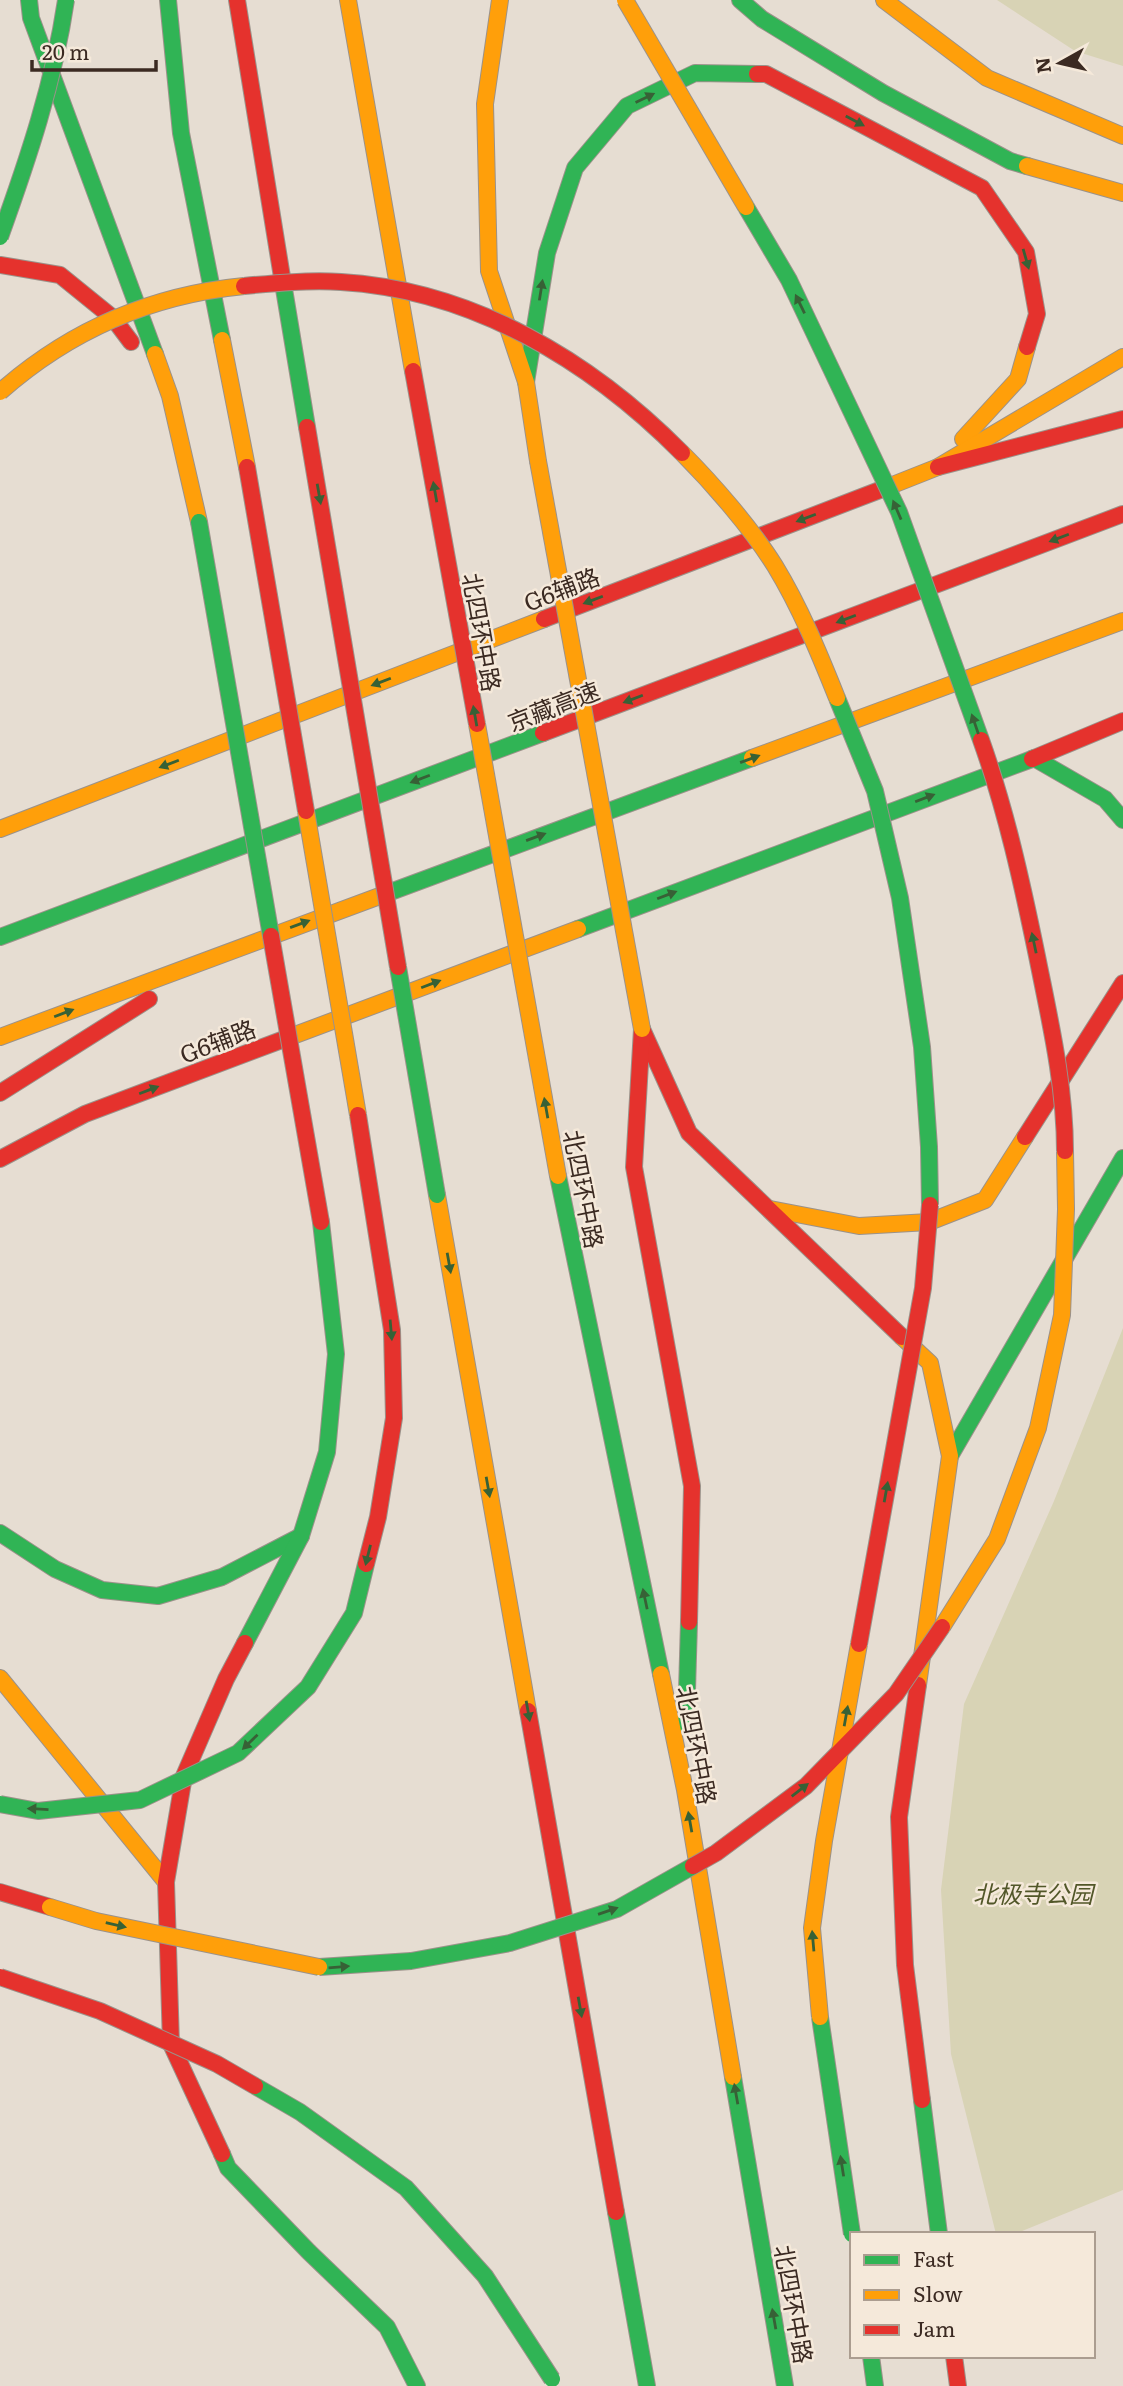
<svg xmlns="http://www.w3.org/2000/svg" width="1123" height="2386" viewBox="0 0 1123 2386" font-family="Literata,'Noto Sans SC',serif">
  <rect width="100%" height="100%" fill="#e6ddd2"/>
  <!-- green -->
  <g fill="#d8d3b5">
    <path d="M997 0H1123V66L1075 51Z"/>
    <path d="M1123 1328V2190L1015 2234H996L951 2054 941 1890 964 1704 1054 1501Z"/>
  </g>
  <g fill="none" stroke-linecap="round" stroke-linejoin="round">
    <!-- fast casing -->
    <g stroke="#9b928a" stroke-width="18">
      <g id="fast">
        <path d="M29 0 31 18 155 354"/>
        <path d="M168 0 181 133 222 340"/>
        <path d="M740 0 762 19 883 93 1010 161 1027 166"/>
        <path d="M282 277 307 427"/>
        <path d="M526 382 547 253 575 168 627 106 695 73 757 74"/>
        <path d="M1034 758 1105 799 1123 820"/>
        <path d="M385 894 752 758"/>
        <path d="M578 929 1032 759"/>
        <path d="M0 937 543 733"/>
        <path d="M558 1176 661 1674"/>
        <path d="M950 1456 1123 1158"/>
        <path d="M0 1533 55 1569 102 1590 158 1596 222 1577 301 1536"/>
        <path d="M245 1643 301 1536 327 1452 336 1354 321 1222"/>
        <path d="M686 1725 689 1622"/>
        <path d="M733 2077 785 2386"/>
        <path d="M922 2100 939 2234"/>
        <path d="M222 2154 228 2168 309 2252 387 2327 417 2386"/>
        <path d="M616 2212 647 2386"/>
        <path d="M871 2356 875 2386"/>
      </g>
    </g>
    <!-- slow casing -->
    <g stroke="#9b928a" stroke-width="18">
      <g id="slow">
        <path d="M348 0 413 371"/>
        <path d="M500 0 485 104 489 271 526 382 538 461"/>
        <path d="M884 0 987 78 1123 136"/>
        <path d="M1027 166 1123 193"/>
        <path d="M222 340 247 467"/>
        <path d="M155 354 170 396 199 522"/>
        <path d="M963 439 1018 379 1027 347"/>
        <path d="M885 488 938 467 1123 357"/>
        <path d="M752 758 1123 621"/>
        <path d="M0 829 544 619"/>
        <path d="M0 1037 385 894"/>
        <path d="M287 1038 578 929"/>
        <path d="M437 1195 528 1711"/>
        <path d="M770 1209 859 1226 929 1222 985 1200 1025 1137"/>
        <path d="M902 1337 930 1363 950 1456 918 1685"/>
        <path d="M661 1674 685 1790 733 2077"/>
        <path d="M0 1678 166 1882"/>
      </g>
    </g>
    <!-- jam casing -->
    <g stroke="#9b928a" stroke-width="18">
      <g id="jam">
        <path d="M237 0 282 277"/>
        <path d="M757 74H766L982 188 1026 252 1037 314 1027 347"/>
        <path d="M0 265 60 275 113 318 131 342"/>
        <path d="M938 467 1123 419"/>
        <path d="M544 619 885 488"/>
        <path d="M543 733 1123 514"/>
        <path d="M1032 759 1123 721"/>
        <path d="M642 1029 689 1133 902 1337"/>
        <path d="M642 1029 634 1167 692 1486 689 1622"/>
        <path d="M0 1093 149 999"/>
        <path d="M1025 1137 1123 983"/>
        <path d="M0 1159 85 1114 287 1038"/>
        <path d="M918 1685 899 1817 905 1965 922 2100"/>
        <path d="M528 1711 616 2212"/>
        <path d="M0 1892 50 1907"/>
        <path d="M222 2154 171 2044 166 1882 184 1776 226 1679 245 1643"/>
        <path d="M954 2356 958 2386"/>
      </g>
    </g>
    <!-- fast -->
    <use href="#fast" stroke="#30b455" stroke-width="16"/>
    <!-- slow -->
    <use href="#slow" stroke="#ff9f0a" stroke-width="16"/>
    <!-- jam -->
    <use href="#jam" stroke="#e5322d" stroke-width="16"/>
    <!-- fast-bridge casing -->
    <g stroke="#9b928a" stroke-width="18" stroke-linecap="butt">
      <g id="fast-bridge">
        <path d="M746 207 789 280 899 512 981 740"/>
        <path d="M0 237C28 159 54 82 66 0"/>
        <path d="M199 522 271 936"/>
        <path d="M837 698 875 791 900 898 922 1047 929 1147 930 1205"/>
        <path d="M398 967 437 1195"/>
        <path d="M0 1804 38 1811 140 1800 238 1753 308 1687 354 1613 366 1564"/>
        <path d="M319 1967 411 1961 510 1943 617 1909 693 1866"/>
        <path d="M820 2017 852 2234"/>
        <path d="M255 2086 300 2112 406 2188 485 2276 552 2379"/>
      </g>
    </g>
    <!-- slow-bridge casing -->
    <g stroke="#9b928a" stroke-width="18" stroke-linecap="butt">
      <g id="slow-bridge">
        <path d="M625 0 746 207"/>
        <path d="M0 392C70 330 152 295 244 286"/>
        <path d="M682 453C713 484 752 529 775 566 800 607 819 653 837 698"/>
        <path d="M538 461 642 1029"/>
        <path d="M477 724 558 1176"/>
        <path d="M306 811 358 1115"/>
        <path d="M942 1627 997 1539 1038 1428 1062 1315 1066 1209 1065 1151"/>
        <path d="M50 1907 96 1921 319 1967"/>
        <path d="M820 2017 812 1928 824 1841 859 1644"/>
      </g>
    </g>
    <!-- jam-bridge casing -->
    <g stroke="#9b928a" stroke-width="18" stroke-linecap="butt">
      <g id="jam-bridge">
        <path d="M244 286C276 283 309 280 341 282 473 290 591 361 682 453"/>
        <path d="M413 371 477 724"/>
        <path d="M307 427 398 967"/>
        <path d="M247 467 306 811"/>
        <path d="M981 740C1006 810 1022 883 1037 956 1050 1021 1065 1085 1065 1151"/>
        <path d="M271 936 321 1222"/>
        <path d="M358 1115 392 1330 394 1418 378 1517 366 1564"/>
        <path d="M859 1644 923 1288 930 1205"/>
        <path d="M693 1866 716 1853 806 1786 896 1694 942 1627"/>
        <path d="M0 1977 100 2011 217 2064 255 2086"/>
      </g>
    </g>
    <!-- fast-bridge -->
    <use href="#fast-bridge" stroke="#30b455" stroke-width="16"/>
    <!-- slow-bridge -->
    <use href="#slow-bridge" stroke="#ff9f0a" stroke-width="16"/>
    <!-- jam-bridge -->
    <use href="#jam-bridge" stroke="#e5322d" stroke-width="16"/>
  </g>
  <!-- one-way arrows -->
  <defs><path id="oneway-solid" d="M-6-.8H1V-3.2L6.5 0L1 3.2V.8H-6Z" transform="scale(1.75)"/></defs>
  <g fill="#376136">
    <use href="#oneway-solid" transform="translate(645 98) rotate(-26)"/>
    <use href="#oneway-solid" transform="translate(855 121) rotate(28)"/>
    <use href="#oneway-solid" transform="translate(1026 259) rotate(74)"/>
    <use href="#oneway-solid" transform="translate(541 290) rotate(-81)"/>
    <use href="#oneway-solid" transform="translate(800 304) rotate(-116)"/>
    <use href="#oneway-solid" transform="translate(435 492) rotate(-100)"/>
    <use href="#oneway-solid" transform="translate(319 494) rotate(80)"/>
    <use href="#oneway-solid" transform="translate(897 510) rotate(-113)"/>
    <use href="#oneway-solid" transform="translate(806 518) rotate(159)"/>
    <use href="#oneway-solid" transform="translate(1059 538) rotate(159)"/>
    <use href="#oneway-solid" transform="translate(593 600) rotate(159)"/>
    <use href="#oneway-solid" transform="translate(846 619) rotate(159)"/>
    <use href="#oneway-solid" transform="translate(381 682) rotate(159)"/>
    <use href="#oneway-solid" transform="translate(633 699) rotate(159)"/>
    <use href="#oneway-solid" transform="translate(475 716) rotate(-100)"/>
    <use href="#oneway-solid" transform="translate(975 724) rotate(-109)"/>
    <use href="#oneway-solid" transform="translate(750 759) rotate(-20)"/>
    <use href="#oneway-solid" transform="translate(169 764) rotate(159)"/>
    <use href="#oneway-solid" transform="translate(420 779) rotate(159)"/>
    <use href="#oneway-solid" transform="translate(925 798) rotate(-21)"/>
    <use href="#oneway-solid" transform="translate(536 837) rotate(-20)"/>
    <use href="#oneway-solid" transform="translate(667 895) rotate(-21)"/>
    <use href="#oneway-solid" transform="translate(300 924) rotate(-20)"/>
    <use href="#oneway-solid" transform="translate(1034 943) rotate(-102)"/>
    <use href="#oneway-solid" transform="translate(431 984) rotate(-21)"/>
    <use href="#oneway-solid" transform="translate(64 1013) rotate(-21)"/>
    <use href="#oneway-solid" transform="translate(149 1090) rotate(-21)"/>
    <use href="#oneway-solid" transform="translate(546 1108) rotate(-100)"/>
    <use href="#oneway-solid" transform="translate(449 1263) rotate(80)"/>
    <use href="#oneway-solid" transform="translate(391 1330) rotate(85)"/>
    <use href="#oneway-solid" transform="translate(488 1487) rotate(80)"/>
    <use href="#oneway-solid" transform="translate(886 1492) rotate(-80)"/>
    <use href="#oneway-solid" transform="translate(368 1555) rotate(104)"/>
    <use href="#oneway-solid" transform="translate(645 1599) rotate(-102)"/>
    <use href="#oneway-solid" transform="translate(528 1711) rotate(80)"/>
    <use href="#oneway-solid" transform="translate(846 1716) rotate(-80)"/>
    <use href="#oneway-solid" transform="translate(250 1742) rotate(136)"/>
    <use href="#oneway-solid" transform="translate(800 1790) rotate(-38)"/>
    <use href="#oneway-solid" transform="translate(38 1809) rotate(-177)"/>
    <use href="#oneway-solid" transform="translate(690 1822) rotate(-100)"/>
    <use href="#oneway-solid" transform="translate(608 1911) rotate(-19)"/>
    <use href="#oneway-solid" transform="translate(116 1925) rotate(13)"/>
    <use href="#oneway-solid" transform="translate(813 1941) rotate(-95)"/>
    <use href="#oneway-solid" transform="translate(339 1967) rotate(-5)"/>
    <use href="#oneway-solid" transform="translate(580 2007) rotate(80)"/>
    <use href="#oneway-solid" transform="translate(736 2094) rotate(-100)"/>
    <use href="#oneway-solid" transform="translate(842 2166) rotate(-99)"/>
    <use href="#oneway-solid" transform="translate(774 2319) rotate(-100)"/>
  </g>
  <g text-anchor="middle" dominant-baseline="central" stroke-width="5" stroke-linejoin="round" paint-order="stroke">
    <!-- street labels -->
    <g font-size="24" fill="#3b2a22" stroke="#f5e9da">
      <text transform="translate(561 588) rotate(-21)">G6辅路</text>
      <text transform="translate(483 632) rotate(80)">北四环中路</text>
      <text transform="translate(553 705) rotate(-21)">京藏高速</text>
      <text transform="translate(217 1040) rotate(-21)">G6辅路</text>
      <text transform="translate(585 1189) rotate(79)">北四环中路</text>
      <text transform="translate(698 1745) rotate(79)">北四环中路</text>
      <text transform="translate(795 2304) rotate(80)">北四环中路</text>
    </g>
    <!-- park labels -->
    <g font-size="24" font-style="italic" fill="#525729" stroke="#f5e9da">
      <text x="1033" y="1892">北极寺公园</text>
    </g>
  </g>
  <!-- legend -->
  <rect x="850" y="2232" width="245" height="126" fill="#f5e9da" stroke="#ab9d90" stroke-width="2"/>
  <rect x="864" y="2255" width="35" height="10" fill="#30b455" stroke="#ab9d90" stroke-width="2"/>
  <text x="913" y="2267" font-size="21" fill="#3b2a22">Fast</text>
  <rect x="864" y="2290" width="35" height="10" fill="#ff9f0a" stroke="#ab9d90" stroke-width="2"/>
  <text x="913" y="2302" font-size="21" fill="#3b2a22">Slow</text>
  <rect x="864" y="2325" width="35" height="10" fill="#e5322d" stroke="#ab9d90" stroke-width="2"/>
  <text x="913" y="2337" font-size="21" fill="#3b2a22">Jam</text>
  <!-- north arrow -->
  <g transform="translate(1060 63) rotate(262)" stroke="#f5e9da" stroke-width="5" paint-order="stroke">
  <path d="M0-5L12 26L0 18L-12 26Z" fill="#3b2a22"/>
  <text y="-10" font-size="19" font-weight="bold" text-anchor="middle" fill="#3b2a22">N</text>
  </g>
  <!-- scale -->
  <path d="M32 60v10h124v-10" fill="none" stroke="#3b2a22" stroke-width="3.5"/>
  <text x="42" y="60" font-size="21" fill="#3b2a22" stroke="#f5e9da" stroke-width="5" paint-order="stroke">20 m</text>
</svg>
